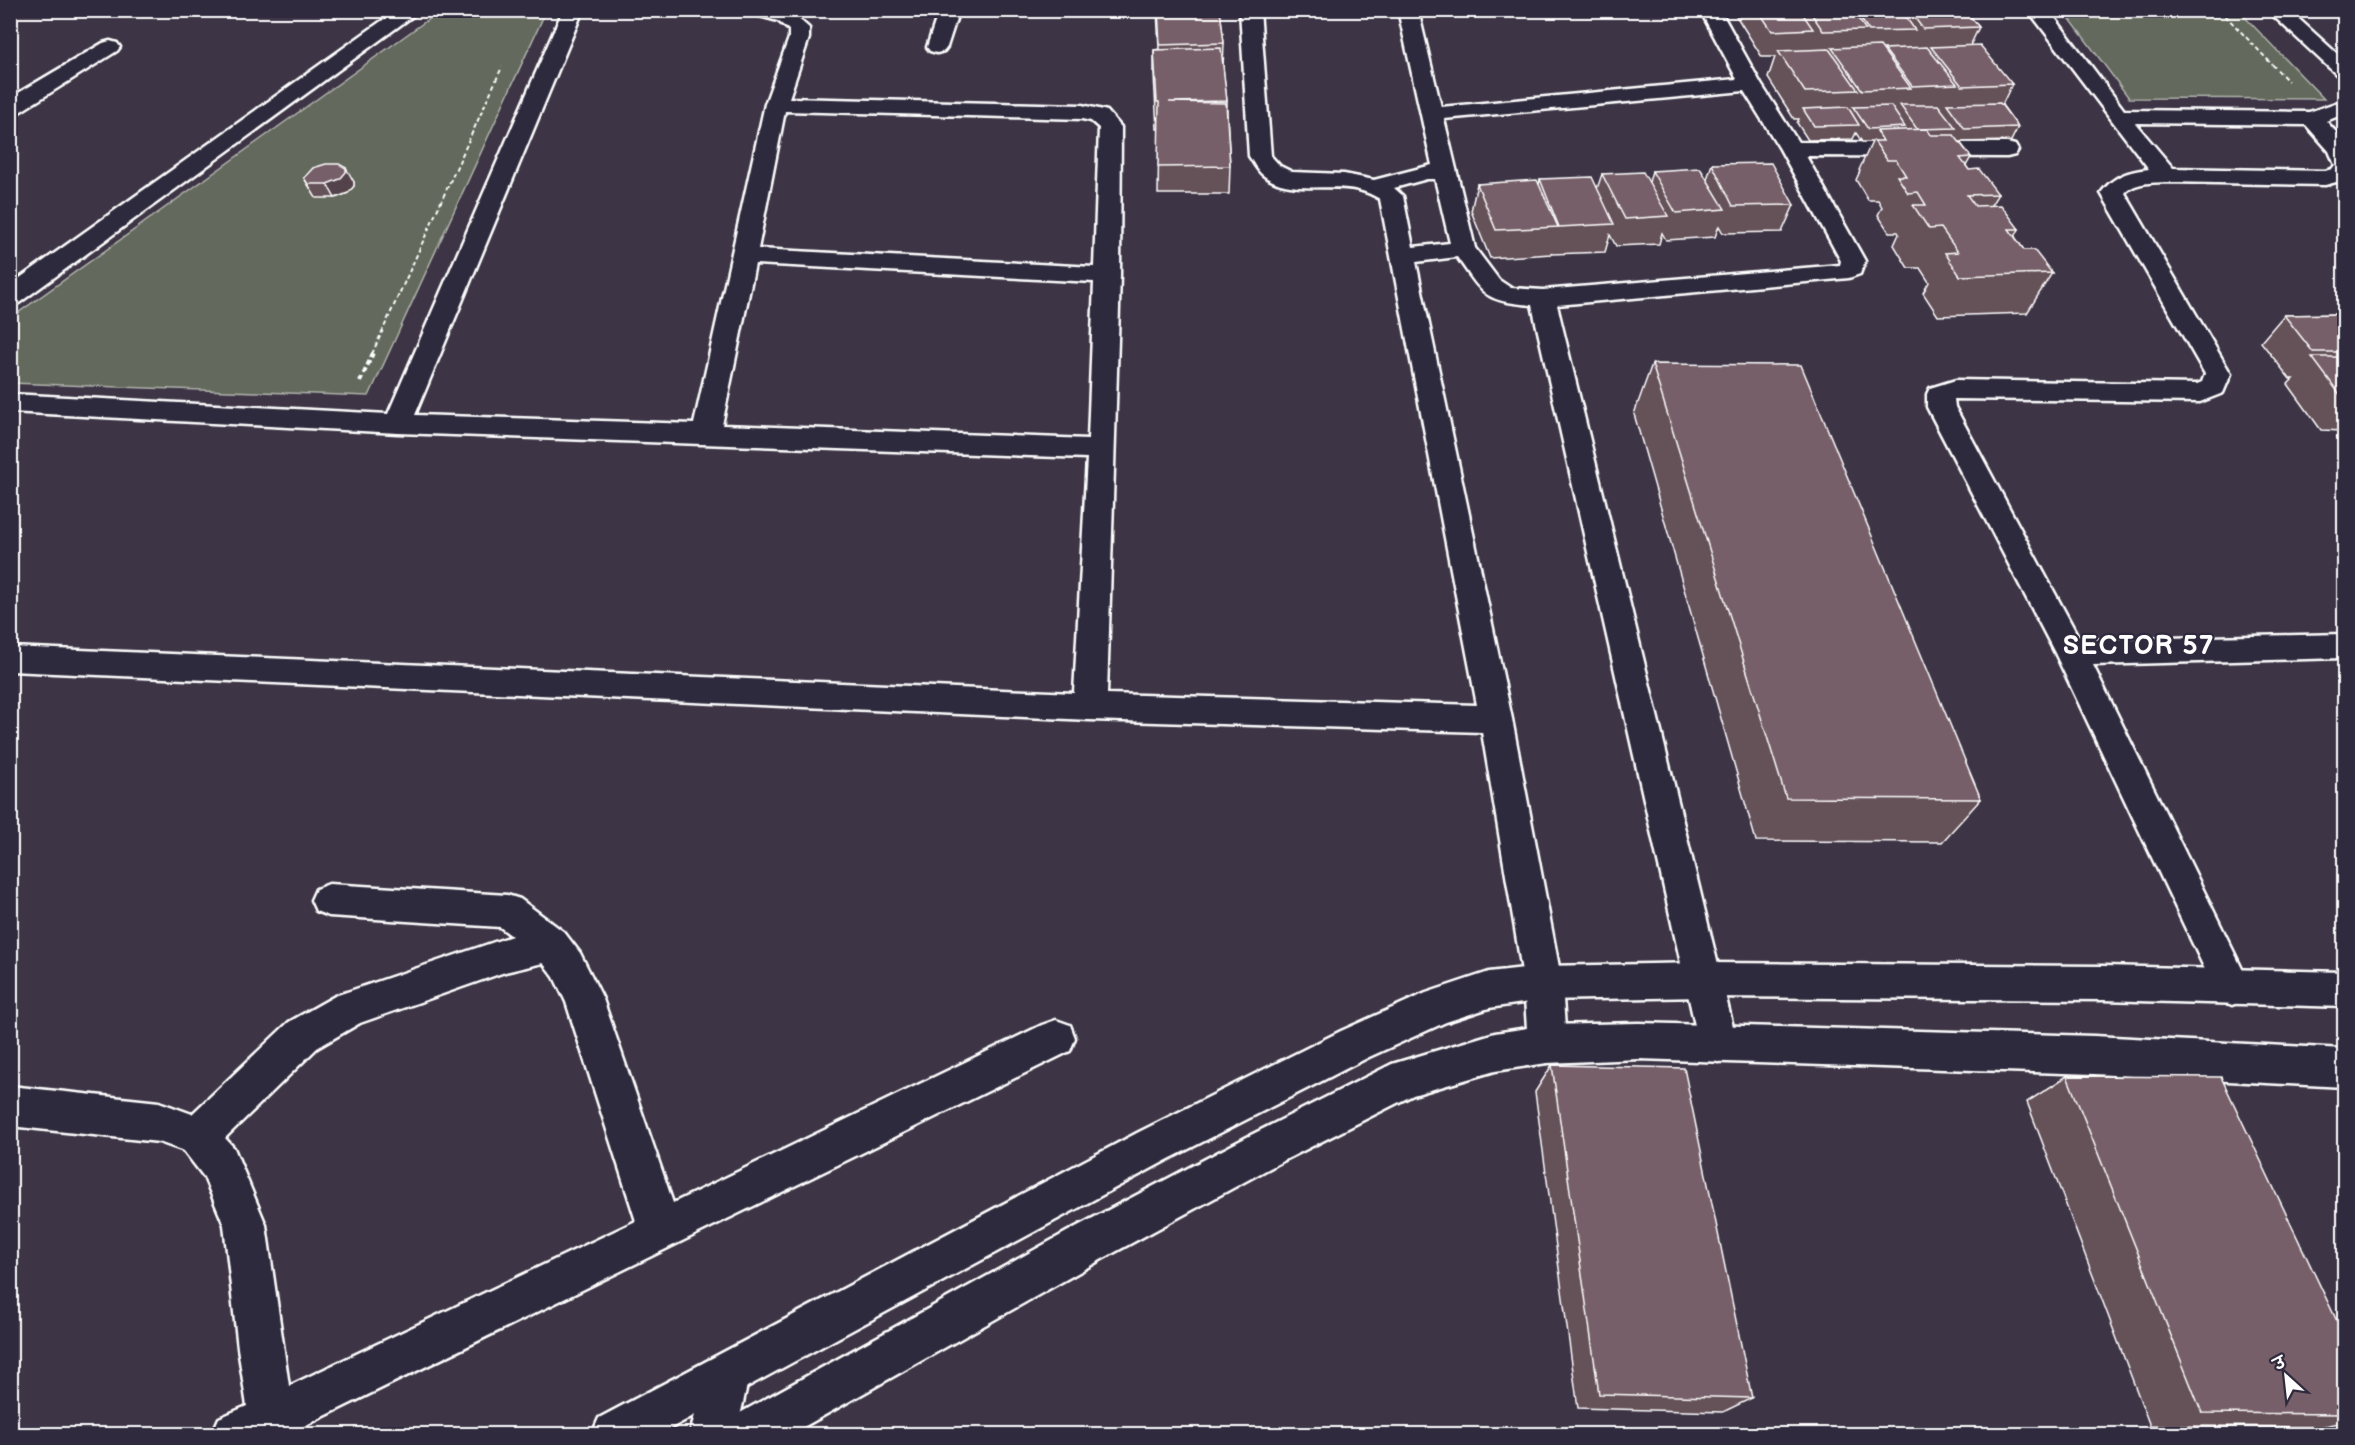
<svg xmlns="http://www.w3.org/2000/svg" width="2355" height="1445" viewBox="0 0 2355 1445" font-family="'Balsamiq Sans','Playpen Sans Deva',sans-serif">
  <rect width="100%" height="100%" fill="#3d3445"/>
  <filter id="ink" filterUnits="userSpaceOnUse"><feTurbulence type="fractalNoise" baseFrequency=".0167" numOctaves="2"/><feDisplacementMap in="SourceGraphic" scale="12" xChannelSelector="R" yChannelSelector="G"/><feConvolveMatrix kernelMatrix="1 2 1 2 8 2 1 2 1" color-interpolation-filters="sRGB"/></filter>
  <g filter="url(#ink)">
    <!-- green -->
    <g fill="#63695c" stroke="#b1b4ae" stroke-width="1.5">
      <path d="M440 11H546L369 396 11 383V318Z"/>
      <path d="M2064 11H2239L2324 99 2129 98Z"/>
    </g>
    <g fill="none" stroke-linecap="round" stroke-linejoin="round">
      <!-- street casing -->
      <g stroke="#fff" stroke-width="5">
        <g id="street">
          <path d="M397 10H421L19 303 10 305V285Z"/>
          <path d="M563 10H583L415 415 694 424 765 104 789 38V30L778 21 752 14 749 10 792 13 809 28V38L789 98 1082 105 1107 111 1121 127 1120 275 1107 694 1477 705 1380 199C1373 195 1367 192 1359 190 1329 182 1289 196 1263 175 1257 170 1253 162 1249 156L1240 10H1260L1271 156 1280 166 1292 172 1344 174 1374 180 1432 165 1398 10H1418L1441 107 1737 79 1700 10H1720L1761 84 1798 142 2007 143 2015 145 2018 150 2015 155 2007 157 1806 156 1865 261 1860 274 1849 278 1557 305 1737 1043 1732 1056 1718 1062 1704 1056 1699 1043 1532 305C1483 301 1484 295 1457 257L1416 262 1512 719 1562 983 1566 1044 1561 1057 1547 1063 1533 1057 1528 1044 1524 983 1482 732 1090 720 10 671V647L1074 693 1087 458 398 433 10 412V394L388 414ZM1744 91 1780 149 1841 261 1840 265 1543 290 1511 288 1499 280 1475 248 1444 119ZM785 111 1082 119 1091 121 1099 128 1094 267 758 249ZM1427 179H1435L1450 243 1413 247 1403 196 1394 188ZM755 264 1094 282 1088 439 722 425Z"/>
          <path d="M939 10H959L947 47 944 51 937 53 930 51 927 47Z"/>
          <path d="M2028 10H2049L2124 110 2309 112 2344 100V114L2326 121 2344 141V180L2325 185 2166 182C2152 183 2134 182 2125 193L2231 374 2223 393 2200 402 1954 399 1955 407 2080 640 2344 634V658L2093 665 2251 987 2245 999 2232 1005 2219 999 2055 653 1927 407V394L1930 388 1956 380 2197 384 2202 382 2205 374 2101 193C2113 176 2129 171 2149 169ZM2135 123 2306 125 2329 151 2335 165 2332 169 2325 171 2173 168Z"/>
          <path d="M2267 10H2289L2344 60V77L2337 75Z"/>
          <path d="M110 41 117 43 120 47 117 51 18 113 10 114V98L103 43Z"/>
          <path d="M329 884 507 895 520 899 564 932 580 953 603 999 673 1203 1042 1025 1056 1020 1070 1025 1075 1038 1070 1051 288 1434H212L219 1418 247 1406 238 1348 224 1225 204 1177 184 1151 159 1142 10 1126V1086L159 1102 192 1114 289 1022 335 996 512 936 500 927 329 916 316 911 311 900 316 889ZM543 963 554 977 566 1002 636 1221 289 1386 266 1225 234 1148 225 1138 317 1048 360 1023 505 972Z"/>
          <path d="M727 1354 743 1360 749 1376 736 1434H690L705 1376 711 1360Z"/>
        </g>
      </g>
      <!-- secondary casing -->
      <g stroke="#fff" stroke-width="5">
        <g id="secondary">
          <path d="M1704 963 2103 966 2344 972V1007L2103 1000 1704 997 1543 1000 1489 1008 1446 1022 1369 1057 1167 1160 660 1434H592L599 1418 1139 1132 1341 1031 1426 993 1489 972 1543 966Z"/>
          <path d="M1639 1023 2094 1036 2344 1049V1087L2094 1074 1639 1059 1547 1063 1495 1071 1413 1095 1279 1163 1104 1258 791 1434H724L731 1418 1074 1228 1251 1135 1392 1064 1495 1033 1547 1025Z"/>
        </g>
      </g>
      <!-- path-far1 -->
      <g stroke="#fff" stroke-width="2" stroke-dasharray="4.5 3" stroke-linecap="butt">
        <path d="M2220 10 2288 81"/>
        <path d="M451 14 453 12 527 13 525 16"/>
        <path d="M372 354 502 67"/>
      </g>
      <!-- path -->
      <path stroke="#fff" stroke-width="4" stroke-dasharray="5 4" stroke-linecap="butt" d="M360 382 373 353"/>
      <!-- street -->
      <use href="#street" fill="#2f2a3d" fill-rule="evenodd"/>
      <!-- secondary -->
      <use href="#secondary" fill="#2f2a3d" fill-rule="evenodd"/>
    </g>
    <!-- wall -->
    <g fill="#655159" stroke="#fff" stroke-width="1.5">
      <path d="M1157 10H1220L1224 43 1223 68 1227 101V113L1230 166 1229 194H1158L1159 129H1157L1154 76V50L1159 49Z"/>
      <path d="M1736 10H1965L1979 27 1970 46 2012 84 2002 105 2018 127 2011 141 1960 142 1971 157 1966 166 1969 170 1998 194 1991 205 2019 229 2015 237 2024 250 2052 273 2027 313 1938 316 1923 293 1929 282 1920 268H1908L1894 245 1899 234 1898 232H1889L1878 215 1882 207 1878 200H1868L1856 180 1860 171 1859 170 1872 142H1862L1856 133 1853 139 1808 140 1797 123 1799 119H1794L1768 78 1775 57H1762L1735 14Z"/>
      <path d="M1712 164 1794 205 1782 232 1723 233 1719 226 1715 237 1666 240 1662 233 1659 244 1616 246 1610 235 1605 252 1552 254 1551 252V254L1490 258 1471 211 1477 184 1539 185 1540 179 1597 189 1602 174 1649 182 1652 171 1707 179Z"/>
      <path d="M304 178 354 182V186L348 193 335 198H316Z"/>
      <path d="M2344 314V447L2337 437 2343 431 2321 430 2288 384 2293 379H2290L2261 342 2284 315Z"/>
      <path d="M1652 364 1981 799 1942 842 1756 841 1634 414Z"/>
      <path d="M1552 1065 1752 1398 1723 1412 1578 1408 1535 1092Z"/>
      <path d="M2067 1076 2344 1336V1422L2320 1427 2150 1426 2027 1102Z"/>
    </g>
    <!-- shaded-wall -->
    <path fill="#534248" stroke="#fff" stroke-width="1.5" d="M346 168 354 182V186L348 193 335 198 327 184Z"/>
    <!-- building -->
    <g fill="#765e67" stroke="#fff" stroke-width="1.5">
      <path d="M1158 10H1220L1224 43 1160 45Z"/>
      <path d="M1758 10H1800L1813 29 1772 31Z"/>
      <path d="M1809 10H1852L1866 30 1823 31Z"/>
      <path d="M1855 10H1901L1915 30 1869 31Z"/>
      <path d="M1909 10H1965L1979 27 1923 29Z"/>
      <path d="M1980 45 2012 84 1962 86 1931 47Z"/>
      <path d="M1880 46 1911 88 1862 90 1832 48Z"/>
      <path d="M1927 47 1957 84 1912 86 1884 49Z"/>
      <path d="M1221 48 1227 101 1169 102 1226 103 1230 166 1158 167 1159 102H1157L1154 50Z"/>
      <path d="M1829 49 1858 90 1805 92 1778 51Z"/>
      <path d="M2000 103 2018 127 1965 129 1947 104Z"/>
      <path d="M1900 105H1938L1956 128 1917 129Z"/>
      <path d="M1891 106 1905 127 1868 129 1853 107Z"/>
      <path d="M1848 107 1859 125 1814 126 1803 109Z"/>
      <path d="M1927 129 1931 135H1954L1971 157 1960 158 1969 170 1979 169 1998 194 1967 195 1975 206 2001 205 2019 229H2009L2024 250H2034L2052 273 1960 276 1945 253 1958 252 1941 228 1929 229 1913 205H1926L1918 192 1908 193 1897 176H1906L1896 160H1887L1874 141H1883L1877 131Z"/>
      <path d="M1771 163 1794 205 1733 206 1712 164Z"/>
      <path d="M326 164H339L346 168V172L340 179 327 184H308L304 178 313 168Z"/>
      <path d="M1700 168 1725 209 1676 213 1652 171Z"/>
      <path d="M1643 172 1668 216 1625 219 1602 174Z"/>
      <path d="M1592 177 1614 224 1559 227 1540 179Z"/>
      <path d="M1537 180 1558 227 1496 230 1477 184Z"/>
      <path d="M2344 314V352H2313L2284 315Z"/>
      <path d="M2312 357H2344V400Z"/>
      <path d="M1652 364 1801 365 1981 799 1786 798Z"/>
      <path d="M1552 1065 1684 1068 1752 1398 1599 1394Z"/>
      <path d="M2067 1076 2221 1077 2344 1336V1414L2202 1413Z"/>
    </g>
  </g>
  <g text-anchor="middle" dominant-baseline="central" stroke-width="4.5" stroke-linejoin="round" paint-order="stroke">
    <!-- district labels -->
    <g font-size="26" font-weight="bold" letter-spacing="1.5" fill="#fff" stroke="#2f2a3d">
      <text x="2139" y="646">SECTOR 57</text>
    </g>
  </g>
  <!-- margin -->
  <rect width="2355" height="1445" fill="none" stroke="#2f2a3d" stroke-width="36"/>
  <rect x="18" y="18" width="2319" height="1409" fill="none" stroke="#fff" stroke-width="2" filter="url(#ink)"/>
  <!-- north arrow -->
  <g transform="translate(2286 1376) rotate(333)" stroke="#2f2a3d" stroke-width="4.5" paint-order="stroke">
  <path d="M0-4.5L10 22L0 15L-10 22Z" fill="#ffffff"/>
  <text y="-9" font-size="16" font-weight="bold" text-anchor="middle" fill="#ffffff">उ</text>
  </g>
</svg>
